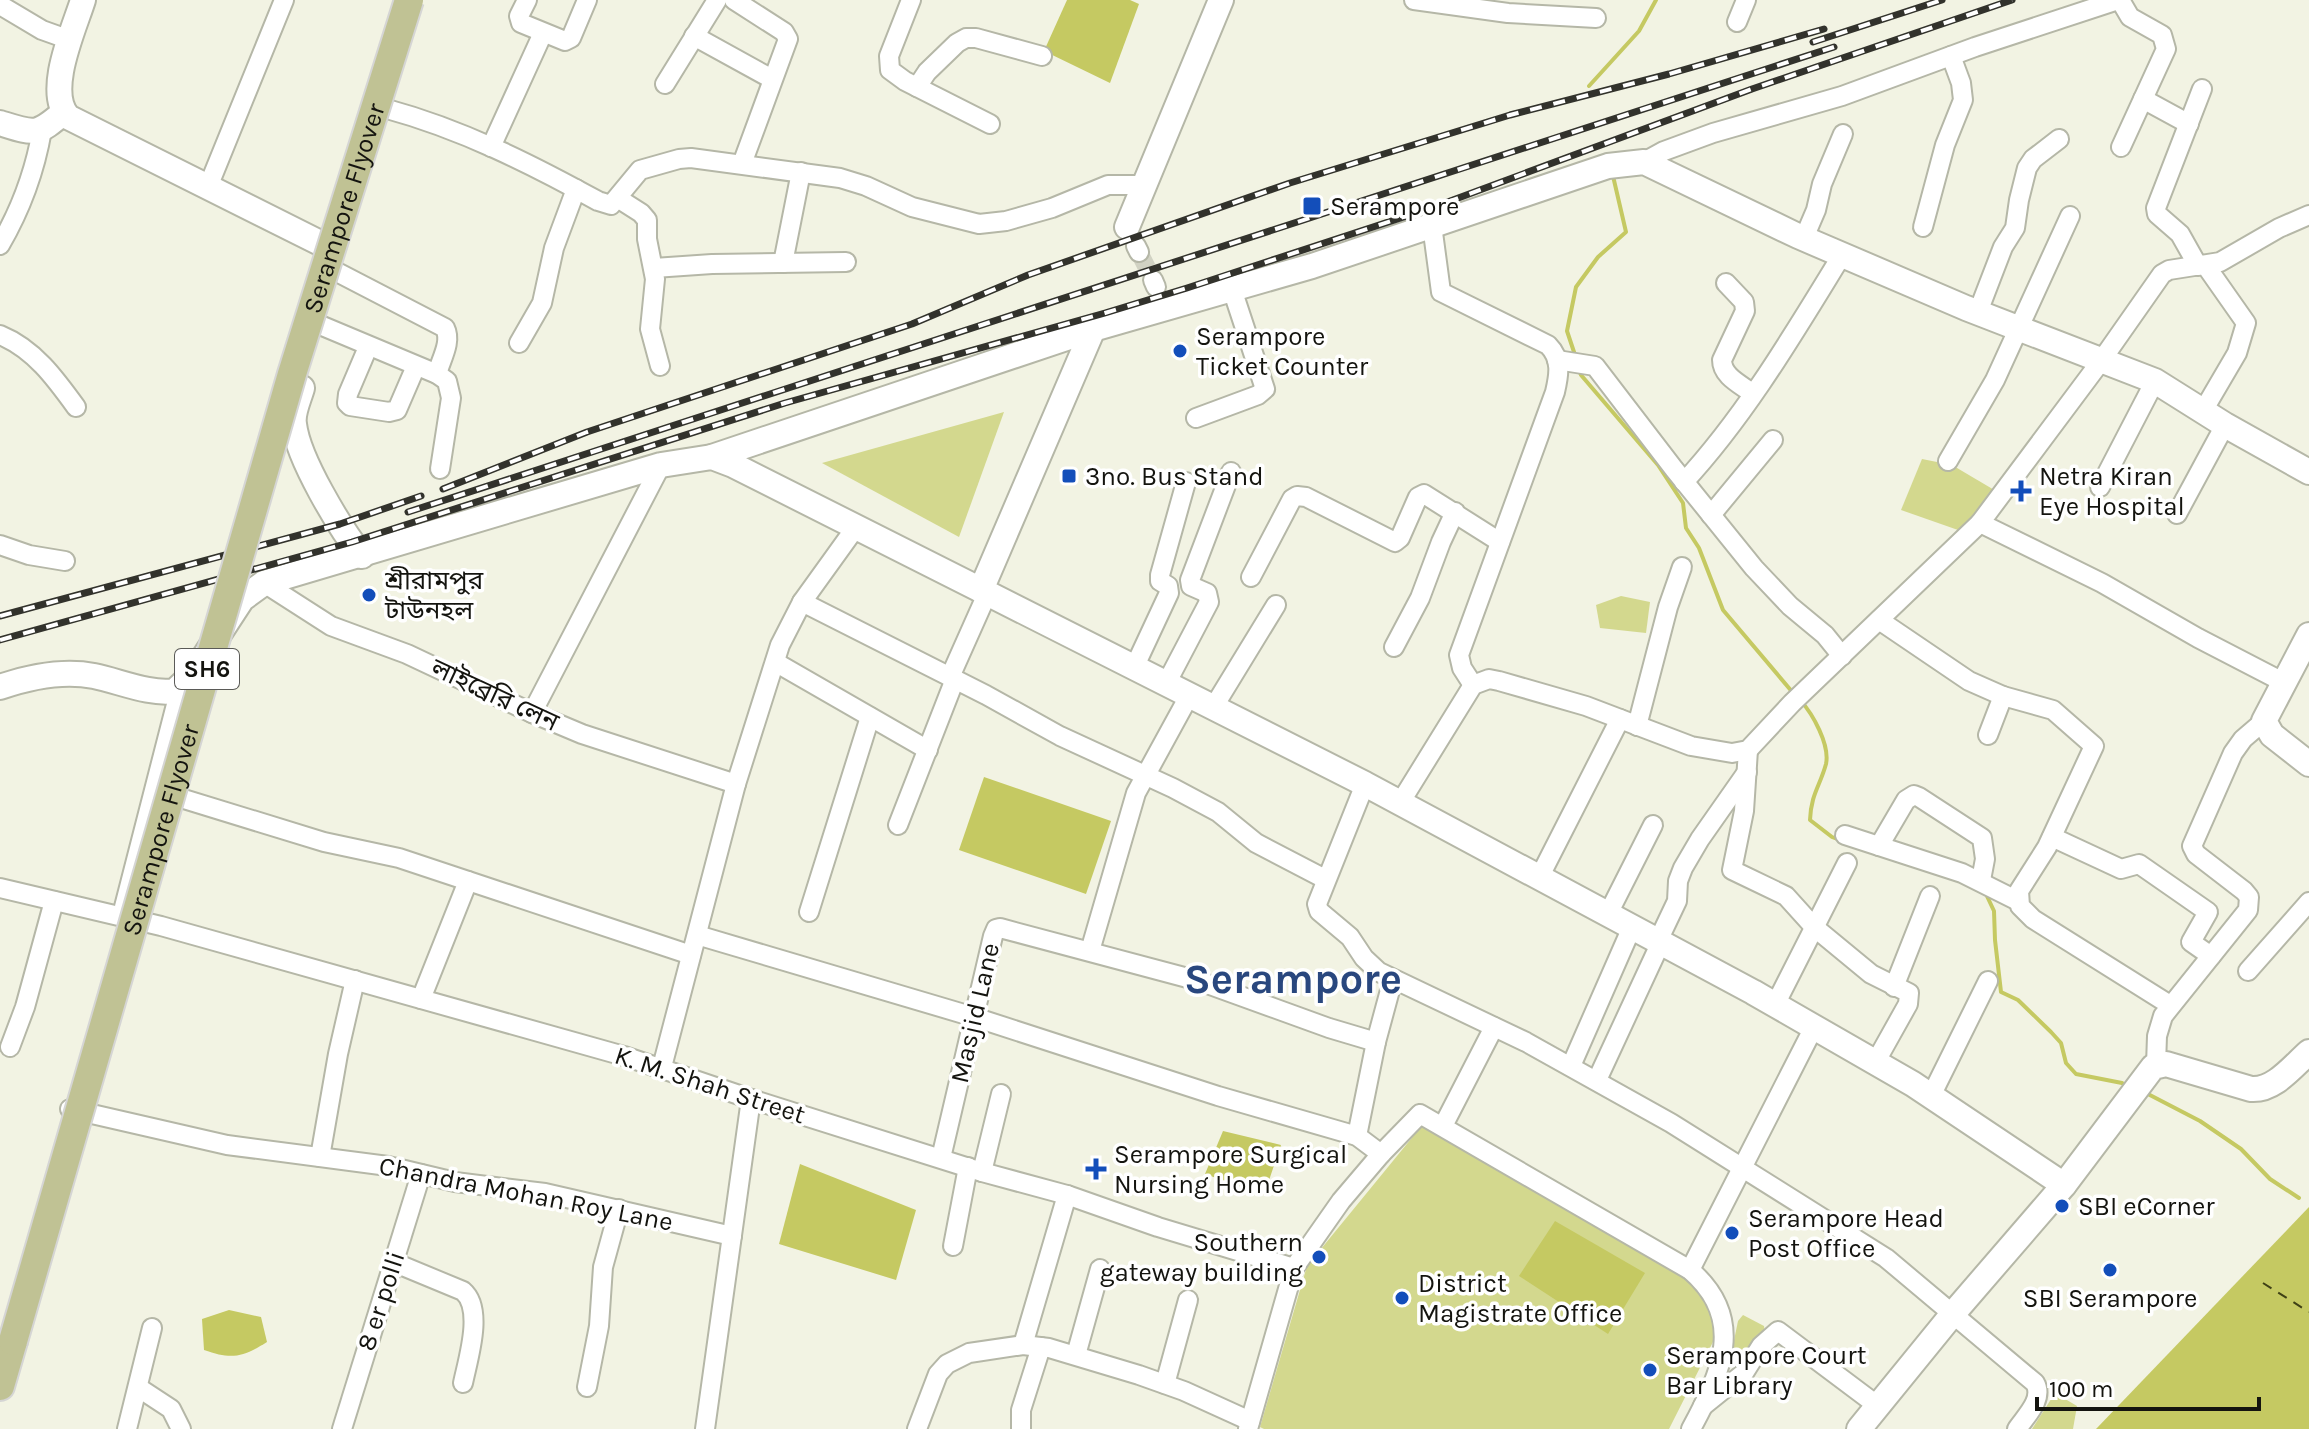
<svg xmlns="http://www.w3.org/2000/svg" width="2309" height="1429" viewBox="0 0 2309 1429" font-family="Karla,'Noto Sans Bengali',sans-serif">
  <rect width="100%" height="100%" fill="#f2f3e3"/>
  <!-- green -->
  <g fill="#d3d88e">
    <path d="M1004 412 959 537 822 463Z"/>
    <path d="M1922 459 1952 465 2001 494 1958 530 1901 510Z"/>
    <path d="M1621 596 1650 602 1646 633 1600 628 1596 605Z"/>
    <path d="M1424 1123 1542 1192 1707 1275 1717 1334 1669 1429H1264L1260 1427 1307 1266Z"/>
    <path d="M1743 1315 1764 1326 1765 1335 1738 1360H1733L1731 1355 1738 1321Z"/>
    <path d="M2055 1393 2077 1406 2073 1429H2032Z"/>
  </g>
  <!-- water -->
  <g fill="#c5c962">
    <path d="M1067 0H1130L1139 4 1110 83 1044 51Z"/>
    <path d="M984 777 1111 821 1086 894 959 850Z"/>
    <path d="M1223 1131 1281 1145 1264 1195 1205 1174Z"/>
    <path d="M800 1164 916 1210 896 1280 779 1244Z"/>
    <path d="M2309 1207V1429H2096Z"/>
    <path d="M1555 1221 1645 1273 1608 1334 1519 1276Z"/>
    <path d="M229 1310 261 1317 267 1342C243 1357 232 1360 204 1350L202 1319Z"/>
  </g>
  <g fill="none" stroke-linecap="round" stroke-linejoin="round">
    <!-- stream -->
    <g stroke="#c5c962" stroke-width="4">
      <path d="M1589 86 1639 31 1656 0"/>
      <path d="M1576 358 1567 331 1576 287 1598 257 1626 232 1613 176"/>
      <path d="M1579 370 1581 375 1658 465 1683 503 1686 528 1699 548 1723 610 1794 694"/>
      <path d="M1800 700C1813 714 1830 745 1826 764 1820 786 1811 794 1810 820L1832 837 1840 840"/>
      <path d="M1986 894 1994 911 1995 940 2001 992 2018 1000 2051 1032 2061 1043 2066 1063 2076 1074 2122 1083"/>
      <path d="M2146 1093 2200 1121 2241 1149 2270 1179 2299 1198"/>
    </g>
    <!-- ferry -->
    <path stroke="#3f4116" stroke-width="2" stroke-dasharray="10 8" stroke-linecap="butt" d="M2263 1283 2309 1312"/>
    <!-- street-tunnel -->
    <path stroke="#d1d2c3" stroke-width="18" stroke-dasharray="18 9" stroke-linecap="butt" d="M1139 252 1153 280"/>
    <!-- street casing -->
    <g stroke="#b5b7a7" stroke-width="22">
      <g id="street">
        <path d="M527 0 519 16 521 23 565 41 571 38 587 0"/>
        <path d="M734 0 784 32 788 39 742 164"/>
        <path d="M911 0 889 56 890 70 905 81 990 124"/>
        <path d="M1414 0 1508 13 1596 18"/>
        <path d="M2120 0 2130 17 2162 35 2166 49 2121 147"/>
        <path d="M0 5 42 30 70 40"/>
        <path d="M1737 22 1746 0"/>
        <path d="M694 36 772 79"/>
        <path d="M665 84 717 0"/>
        <path d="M917 87 927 72 957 43 966 38H976L1042 56"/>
        <path d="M2143 99 2189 124"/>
        <path d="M387 109C461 129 531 164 598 201L611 205 640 170 679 159 691 158 840 178 866 186 912 207 979 224 1006 221 1052 208 1108 185H1144"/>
        <path d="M491 147 543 33"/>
        <path d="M1644 162 1664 151 1713 133 1842 96 1975 47 2118 0"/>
        <path d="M208 187 284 0"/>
        <path d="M619 199 641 213 647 220V239L655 279 650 329 660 366"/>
        <path d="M1432 225 1441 292 1548 345C1562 359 1559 375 1555 392L1459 655 1462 668 1473 685"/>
        <path d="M1923 227 1945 145 1963 100 1961 83 1951 56"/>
        <path d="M1804 238 1816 210 1822 184 1843 134"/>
        <path d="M0 245C21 209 35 171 42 130"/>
        <path d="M1136 246 1139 252"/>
        <path d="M783 263 801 172"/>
        <path d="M2198 266 2180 234 2157 214 2156 208 2202 89"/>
        <path d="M654 268 712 264 846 262"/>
        <path d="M335 271 445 328C452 342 441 359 437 374"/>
        <path d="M1153 280 1156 287"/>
        <path d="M1726 283 1744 302 1745 311 1722 360C1722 376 1740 384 1752 393"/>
        <path d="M1978 312 2003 247 2015 228 2019 200 2027 168 2033 159 2059 139"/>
        <path d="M320 325 437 374 447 381 451 398 440 469"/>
        <path d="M0 335C34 349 55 378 76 407"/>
        <path d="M519 343 542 303 554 248 576 189"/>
        <path d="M368 347 348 394 347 403 350 406 389 412 397 410 416 366"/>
        <path d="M1557 360 1595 366 1674 469 1754 568 1790 606 1825 635 1842 656"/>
        <path d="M2203 411 2237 353 2246 323 2206 266"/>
        <path d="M1196 418 1258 395 1265 389 1232 289"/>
        <path d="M1948 461 1995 380 2070 216"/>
        <path d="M1684 482C1746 415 1794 333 1842 255"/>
        <path d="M2100 487 2155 381"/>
        <path d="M2177 514 2225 425"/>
        <path d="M1711 515 1773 440"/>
        <path d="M0 545 29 555 65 561"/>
        <path d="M1251 577 1292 499 1297 496 1306 497 1395 542 1400 538 1418 497 1424 494 1500 542"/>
        <path d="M264 583 331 626 407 654 532 713 582 734 736 784"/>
        <path d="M802 602 986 695 1060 736 1173 788 1218 812 1256 843 1325 879"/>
        <path d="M1879 620 1969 681 2003 696"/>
        <path d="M1394 647 1420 598 1441 542 1455 512"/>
        <path d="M775 662 928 750"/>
        <path d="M1134 668 1169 593 1168 586 1160 581V575L1186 482"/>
        <path d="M950 677 987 594"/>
        <path d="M2283 682 2198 638 2102 583 1980 523 2101 361 2162 274 2169 270 2220 262 2279 228 2309 215"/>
        <path d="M1166 684 1209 602 1207 593 1191 586 1190 580 1231 472"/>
        <path d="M1213 708 1276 605"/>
        <path d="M532 713 661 465"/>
        <path d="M1637 726 1668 607 1682 567"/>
        <path d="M1988 735 2003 696 2053 710 2094 746 2047 847 2019 891 2020 906 2033 919 2170 1005"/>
        <path d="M1748 750 1744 811 1732 870 1786 896 1814 927 1871 974 1909 993 1908 1004 1875 1063"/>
        <path d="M1365 784 1317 904 1319 911 1350 937 1364 958 1379 972 1526 1042 1671 1123 1886 1258 2035 1383C2044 1399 2026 1416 2017 1429"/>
        <path d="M161 792 324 842 399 858 691 955"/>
        <path d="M1400 803 1473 685 1489 679 1499 681 1586 706 1691 746 1732 753 1748 750 1792 703 1980 523"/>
        <path d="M898 825 955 679"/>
        <path d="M1845 835 1962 873 2018 901"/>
        <path d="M2052 837 2121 869 2139 864 2208 912 2191 942 2211 956"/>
        <path d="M1879 846 1906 800 1914 795 1919 797 1982 838 1985 859 1981 880"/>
        <path d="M1539 878 1620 719"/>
        <path d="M0 888 161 926 624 1056 751 1099 982 1172 1067 1195 1158 1227 1294 1268"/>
        <path d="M124 907 180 689"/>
        <path d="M809 912 870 717"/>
        <path d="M1608 914 1653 825"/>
        <path d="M697 935 974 1017 1218 1096 1357 1136 1381 1154"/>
        <path d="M1658 941 1677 901 1678 881 1683 868 1700 839 1747 772"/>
        <path d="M1090 951 1136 793 1189 696"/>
        <path d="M2248 971 2309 902"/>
        <path d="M1894 987 1930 896"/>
        <path d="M421 999 468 881"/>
        <path d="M1775 1005 1847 863"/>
        <path d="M10 1047 25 1007 54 901"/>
        <path d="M2156 1065 2157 1036 2163 1016 2248 910 2249 897 2244 891 2196 854 2192 846 2233 753 2243 739 2264 721"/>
        <path d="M1571 1066 1632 927"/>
        <path d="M662 1067 736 784 780 645 802 602 856 527"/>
        <path d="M1597 1080 1661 942"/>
        <path d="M1931 1096 1988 981"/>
        <path d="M70 1109 227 1145 388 1166 455 1182 545 1193 732 1236"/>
        <path d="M1443 1126 1494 1027"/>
        <path d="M1357 1136 1376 1042 1393 979"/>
        <path d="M320 1157 338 1054 355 980"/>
        <path d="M941 1158 993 936 996 929 1000 928 1199 981 1329 1028 1376 1042"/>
        <path d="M982 1172 1001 1094"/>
        <path d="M953 1246 968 1167"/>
        <path d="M393 1262 463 1291C484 1309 468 1359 463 1383"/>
        <path d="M1690 1270 1814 1027"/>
        <path d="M1023 1345 1067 1195"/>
        <path d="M1076 1355 1100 1269"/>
        <path d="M1165 1384 1188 1300"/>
        <path d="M587 1387 599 1326 603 1267 619 1209"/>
        <path d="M139 1388 171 1409 181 1429"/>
        <path d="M1703 1406 1744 1373 1761 1346 1778 1331 1878 1406"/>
        <path d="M127 1429 152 1328"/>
        <path d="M342 1429 421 1174"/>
        <path d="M705 1429 751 1099"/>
        <path d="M917 1429 938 1374 947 1364 969 1353 1023 1345 1049 1348 1139 1375 1184 1391 1250 1421"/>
        <path d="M1021 1429V1410L1041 1347"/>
        <path d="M1248 1429 1294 1268 1341 1201 1381 1154 1420 1114 1690 1270C1747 1319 1721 1373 1691 1429"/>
      </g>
    </g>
    <!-- secondary casing -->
    <g stroke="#b5b7a7" stroke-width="28">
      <g id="secondary">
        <path d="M83 0C74 29 45 91 68 117L324 245"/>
        <path d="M0 123C35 134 36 136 64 112"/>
        <path d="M1127 227 1221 0"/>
        <path d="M302 388C299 399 292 413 294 424 298 459 340 528 362 556"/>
        <path d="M712 457 1093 329"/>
        <path d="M2309 635 2264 721 2272 735 2309 764"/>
        <path d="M0 687C29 677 63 670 94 676 119 681 150 695 175 691L193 674 242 599 264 583 661 465 712 457 733 465 981 590"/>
        <path d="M2064 1185 1913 1084 1753 992 1365 784 981 590 1093 329 1312 266 1608 166 1644 162 1798 236 1966 308 2155 381 2225 425 2309 472"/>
        <path d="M1859 1429 1951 1316 2064 1185 2153 1067 2166 1064 2251 1089C2274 1091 2293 1066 2309 1052"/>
      </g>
    </g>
    <!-- primary casing -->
    <g stroke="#d5d5d4" stroke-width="32">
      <path id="primary" d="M0 1386 13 1341"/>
    </g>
    <!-- street -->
    <use href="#street" stroke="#fff" stroke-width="18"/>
    <!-- secondary -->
    <use href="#secondary" stroke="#fff" stroke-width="24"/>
    <!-- primary -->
    <use href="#primary" stroke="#c0c294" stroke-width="28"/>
    <!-- rail casing -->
    <g stroke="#32322c" stroke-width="7">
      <g id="rail">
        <path d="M1813 42 1942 0"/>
        <path d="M443 489 587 432 912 324 1028 275 1290 183 1510 115 1669 74 1824 29"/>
        <path d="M408 512 1834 47"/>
        <path d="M0 616 340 524 421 496"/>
        <path d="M0 640 352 542 785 403 1105 313 1187 288 1434 207 1752 89 2012 0"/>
      </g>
    </g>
    <!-- rail -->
    <use href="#rail" stroke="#fff" stroke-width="4" stroke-dasharray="12" stroke-linecap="butt"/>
    <!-- primary-bridge casing -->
    <g stroke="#d5d5d4" stroke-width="32" stroke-linecap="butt">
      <g id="primary-bridge">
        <path id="s1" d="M13 1341 292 374 409 0"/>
      </g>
    </g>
    <!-- primary-bridge -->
    <use href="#primary-bridge" stroke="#c0c294" stroke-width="28"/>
  </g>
  <!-- markers -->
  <g fill="#134eba" stroke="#fff" stroke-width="3">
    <rect x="1302" y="196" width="20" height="20" rx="4"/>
    <circle cx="1180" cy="351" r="8"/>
    <rect x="1061" y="468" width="16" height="16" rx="4"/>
    <path d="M2017 479h8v8h8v8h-8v8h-8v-8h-8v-8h8z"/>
    <circle cx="369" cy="595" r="8"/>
    <path d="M1092 1157h8v8h8v8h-8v8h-8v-8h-8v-8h8z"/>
    <circle cx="2062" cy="1206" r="8"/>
    <circle cx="1732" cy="1233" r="8"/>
    <circle cx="1319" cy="1257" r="8"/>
    <circle cx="2110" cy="1270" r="8"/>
    <circle cx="1402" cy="1298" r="8"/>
    <circle cx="1650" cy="1370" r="8"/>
  </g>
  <g text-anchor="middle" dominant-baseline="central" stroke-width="7" stroke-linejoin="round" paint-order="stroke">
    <!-- shield labels -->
    <rect fill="#fff" stroke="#5a5a57" stroke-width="2" x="175" y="649" width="64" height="40" rx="6"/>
    <g font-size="24" font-weight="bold" fill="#14140f">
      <text x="207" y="669">SH6</text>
    </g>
    <!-- poi labels -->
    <g font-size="26" fill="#14140f" stroke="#fff" text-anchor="start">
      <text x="1330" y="206">Serampore</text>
      <text x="1196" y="336">Serampore<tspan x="1196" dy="30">Ticket Counter</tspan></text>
      <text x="1085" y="476">3no. Bus Stand</text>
      <text x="2039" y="476">Netra Kiran<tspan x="2039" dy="30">Eye Hospital</tspan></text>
      <text x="385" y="580">শ্রীরামপুর<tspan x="385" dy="30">টাউনহল</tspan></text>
      <text x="1114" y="1154">Serampore Surgical<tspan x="1114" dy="30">Nursing Home</tspan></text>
      <text x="2078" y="1206">SBI eCorner</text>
      <text x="1748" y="1218">Serampore Head<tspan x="1748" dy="30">Post Office</tspan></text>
      <text x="1303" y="1242" text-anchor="end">Southern<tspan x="1303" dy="30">gateway building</tspan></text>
      <text x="1418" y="1283">District<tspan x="1418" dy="30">Magistrate Office</tspan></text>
      <text x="2110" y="1298" text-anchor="middle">SBI Serampore</text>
      <text x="1666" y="1355">Serampore Court<tspan x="1666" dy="30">Bar Library</tspan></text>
    </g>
    <!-- street labels -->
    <g font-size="26" fill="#14140f" stroke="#fff">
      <text stroke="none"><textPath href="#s1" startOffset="1180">Serampore Flyover</textPath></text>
      <text transform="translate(495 695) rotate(25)">লাইব্রেরি লেন</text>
      <text stroke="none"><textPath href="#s1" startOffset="532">Serampore Flyover</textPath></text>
      <text transform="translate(975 1013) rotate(-77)">Masjid Lane</text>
      <text transform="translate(710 1085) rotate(18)">K. M. Shah Street</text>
      <text transform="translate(526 1194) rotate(11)">Chandra Mohan Roy Lane</text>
      <text transform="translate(381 1301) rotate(-72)">8 er polli</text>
    </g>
    <!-- town labels -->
    <g font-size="42" font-weight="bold" fill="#29477e" stroke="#fff">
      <text x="1293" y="979">Serampore</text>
    </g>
  </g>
  <!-- scale -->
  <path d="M2037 1397v12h222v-12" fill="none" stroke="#14140f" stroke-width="4"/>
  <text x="2049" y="1397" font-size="24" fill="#14140f" stroke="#ffffff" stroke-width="6" paint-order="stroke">100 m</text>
</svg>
